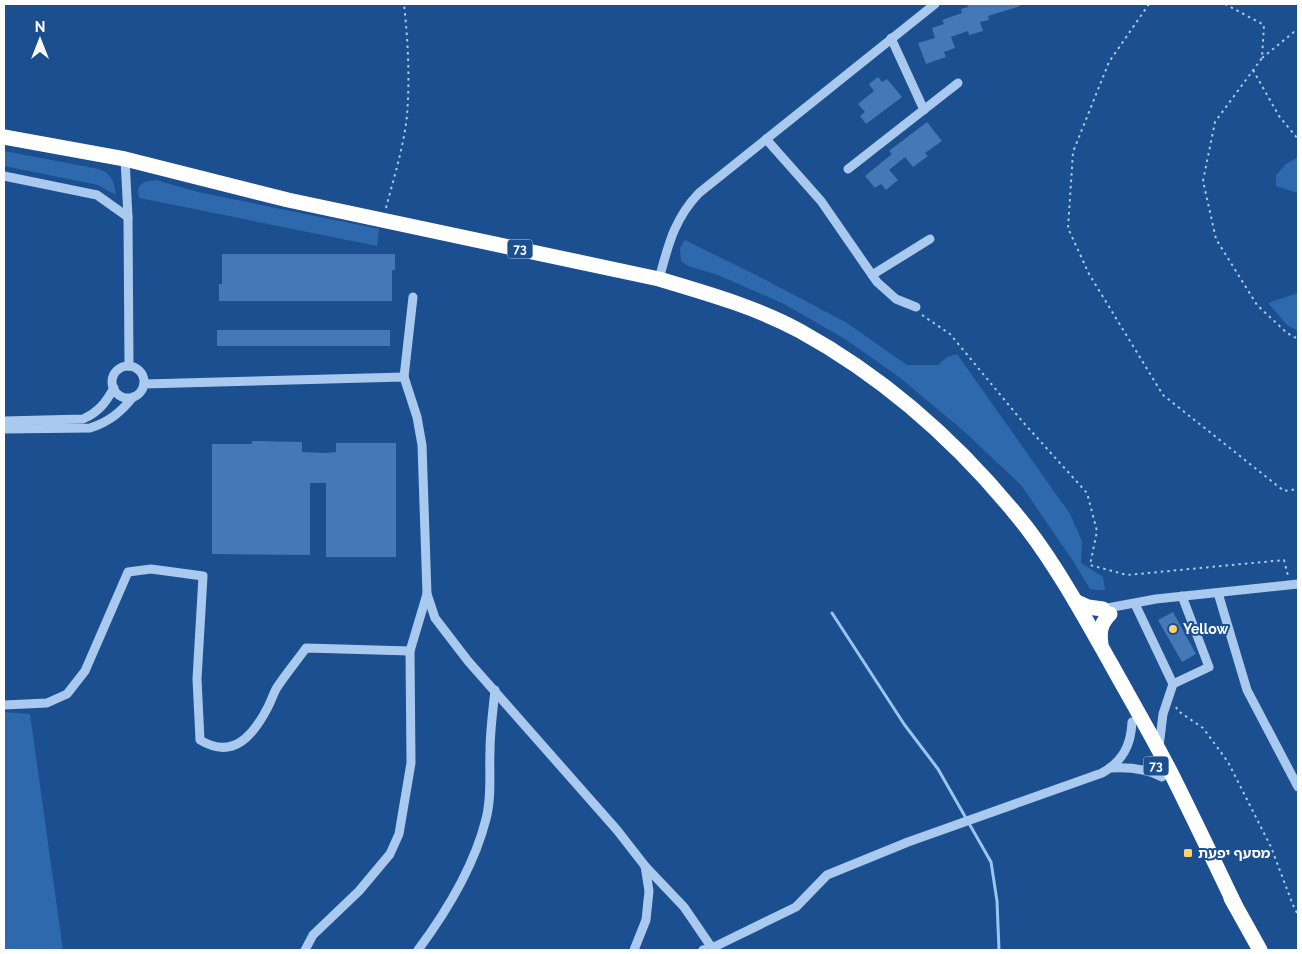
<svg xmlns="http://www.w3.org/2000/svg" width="1302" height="954" viewBox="0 0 1302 954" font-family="Raleway,'Noto Sans Hebrew',sans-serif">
  <rect width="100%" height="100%" fill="#1b4f8f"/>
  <!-- green -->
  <g fill="#2e69ad">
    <path d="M4 151 99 169C112 174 114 181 116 195L98 185 4 166Z"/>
    <path d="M1298 157V193L1276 186V175L1286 164Z"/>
    <path d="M156 180 198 192 379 229 377 246 139 198C135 184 144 181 156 180Z"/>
    <path d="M685 240 758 276 847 323 907 365H938L947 357 957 354 1070 514 1082 541 1081 563 1103 577 1105 590H1096L1090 589 1073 561 1021 485 966 433 899 377 845 339 784 304 718 275 688 266 681 261 680 248Z"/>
    <path d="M1298 293V331L1287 325 1268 303Z"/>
    <path d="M4 712 30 714 63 950H4Z"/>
  </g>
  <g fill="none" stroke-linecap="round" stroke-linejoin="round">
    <!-- stream -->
    <path stroke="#9cc4f0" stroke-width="3" d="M832 613 904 724 938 769 991 862 997 901 999 950"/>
  </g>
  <!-- building -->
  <g fill="#4478b7">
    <path d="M967 4H1020V6L988 16 989 20 980 22 983 31 969 35 968 31 951 37 955 48 944 52 946 57 926 64 918 43 935 38 932 28 944 24 942 20 962 13 961 9 968 7Z"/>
    <path d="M878 77 882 82 887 79 902 97 866 124 860 116 865 112 858 104 874 91 869 84Z"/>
    <path d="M927 122 942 141 925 153 928 156 913 167 905 157 889 170 898 180 886 190 881 184 875 188 865 176 892 154 889 151Z"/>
    <path d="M222 254H395V270H392V301H219V284H222Z"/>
    <rect x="217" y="330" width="173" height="16"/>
    <path d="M252 441 302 442V452L327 453 336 452V443H396V557H326V483H310V555L212 554V444H252Z"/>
    <path d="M1173 612 1196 654 1182 662 1158 620Z"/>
  </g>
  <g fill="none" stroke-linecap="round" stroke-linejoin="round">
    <!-- path -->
    <g stroke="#a9c9ee" stroke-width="2" stroke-dasharray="2.5 4" stroke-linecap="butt">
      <path d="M1149 4 1109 62 1073 152 1068 228 1089 274 1163 395 1284 491 1298 489"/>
      <path d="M1225 4 1264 25 1262 58 1215 122 1203 181 1216 239 1257 305 1287 333 1298 339"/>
      <path d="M1262 58 1294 32H1298"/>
      <path d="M1253 70 1279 116 1298 139"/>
      <path d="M386 208C394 177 404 146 407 115 410 78 408 41 404 4"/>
      <path d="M922 315 950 334 1022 421 1087 493 1097 531 1090 565 1127 575 1284 560 1288 576"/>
      <path d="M1176 707 1178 711 1203 728 1228 762 1271 847 1293 905 1298 915"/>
    </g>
    <!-- minor -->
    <g stroke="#a9c9ee" stroke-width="9">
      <path d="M891 38 924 110"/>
      <path d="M766 139 821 201 877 282 896 299 916 307"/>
      <path d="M125 159 128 217 129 366"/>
      <path d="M848 169 958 83"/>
      <path d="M4 176 97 195 128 217"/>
      <path d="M872 275 930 239"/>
      <path d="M659 279C668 246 674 219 699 193L935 4"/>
      <circle cx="128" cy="382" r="16"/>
      <path d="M404 377 413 297"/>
      <path d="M144 384 404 377 417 417 422 445 427 594 435 618 468 661 617 830 645 866 649 891 646 920 634 950"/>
      <path d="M4 421 83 419C99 412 106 402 114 388"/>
      <path d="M4 429 90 428C109 422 121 412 133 397"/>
      <path d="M1218 593 1247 690 1298 787"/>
      <path d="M1135 604 1173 684 1163 714 1159 747"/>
      <path d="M1102 609 1156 599 1298 584"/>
      <path d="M1173 684 1209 667 1182 596"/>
      <path d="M4 705 47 703 67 694 85 671 128 572 151 569 203 576 197 679 200 740C233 760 253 736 268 707 271 701 273 695 276 689 285 675 296 662 306 648L410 651"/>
      <path d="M1111 768C1129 767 1146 768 1162 777"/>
      <path d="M645 866 684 907 712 948 703 950"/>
      <path d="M712 948 796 907 827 875 908 842 1102 773C1123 761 1131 745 1132 722"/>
      <path d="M305 950 313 935 359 891 390 854 399 834 411 763 410 651 427 594"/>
      <path d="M418 950C447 911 474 867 486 819 492 797 489 773 490 751 490 731 493 710 495 690"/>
    </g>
    <!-- highway -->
    <g stroke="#fff" stroke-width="15">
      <path d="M4 137 125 159 288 200 659 279C706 293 756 307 800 331 889 380 964 448 1027 528 1059 570 1085 618 1111 664 1131 700 1152 736 1171 773 1193 817 1214 861 1235 905"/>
      <path d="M1075 601 1088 607 1103 609"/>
      <path d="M1101 644C1099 631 1101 623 1110 614"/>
      <path d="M1231 898 1260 950"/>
    </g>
  </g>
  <!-- markers -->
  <g fill="#ffd166" stroke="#1b4f8f" stroke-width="2">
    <circle cx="1173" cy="629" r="5"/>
    <rect x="1183" y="848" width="10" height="10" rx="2.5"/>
  </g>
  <g text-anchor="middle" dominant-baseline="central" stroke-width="4" stroke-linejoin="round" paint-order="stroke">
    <!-- shield labels -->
    <g fill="#1b4f8f" stroke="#bbcadd" stroke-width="1">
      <rect x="507.5" y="239.5" width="25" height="19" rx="4"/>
      <rect x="1143.5" y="756.5" width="25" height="19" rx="4"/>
    </g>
    <g font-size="12" font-weight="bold" fill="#fff">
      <text x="520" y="249">73</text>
      <text x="1156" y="766">73</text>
    </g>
    <!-- poi labels -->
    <g font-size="14" font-weight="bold" fill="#fff" stroke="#1b4f8f" text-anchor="start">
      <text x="1183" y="629">Yellow</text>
      <text x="1198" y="853">מסעף יפעת</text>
    </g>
  </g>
  <!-- border -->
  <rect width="1302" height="954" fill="none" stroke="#ffffff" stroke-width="10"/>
  <!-- north arrow -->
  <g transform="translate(40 40)" stroke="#1b4f8f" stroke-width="4" paint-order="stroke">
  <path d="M0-4L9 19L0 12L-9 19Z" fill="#ffffff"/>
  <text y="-8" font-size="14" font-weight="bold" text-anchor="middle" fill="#ffffff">N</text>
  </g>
</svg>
